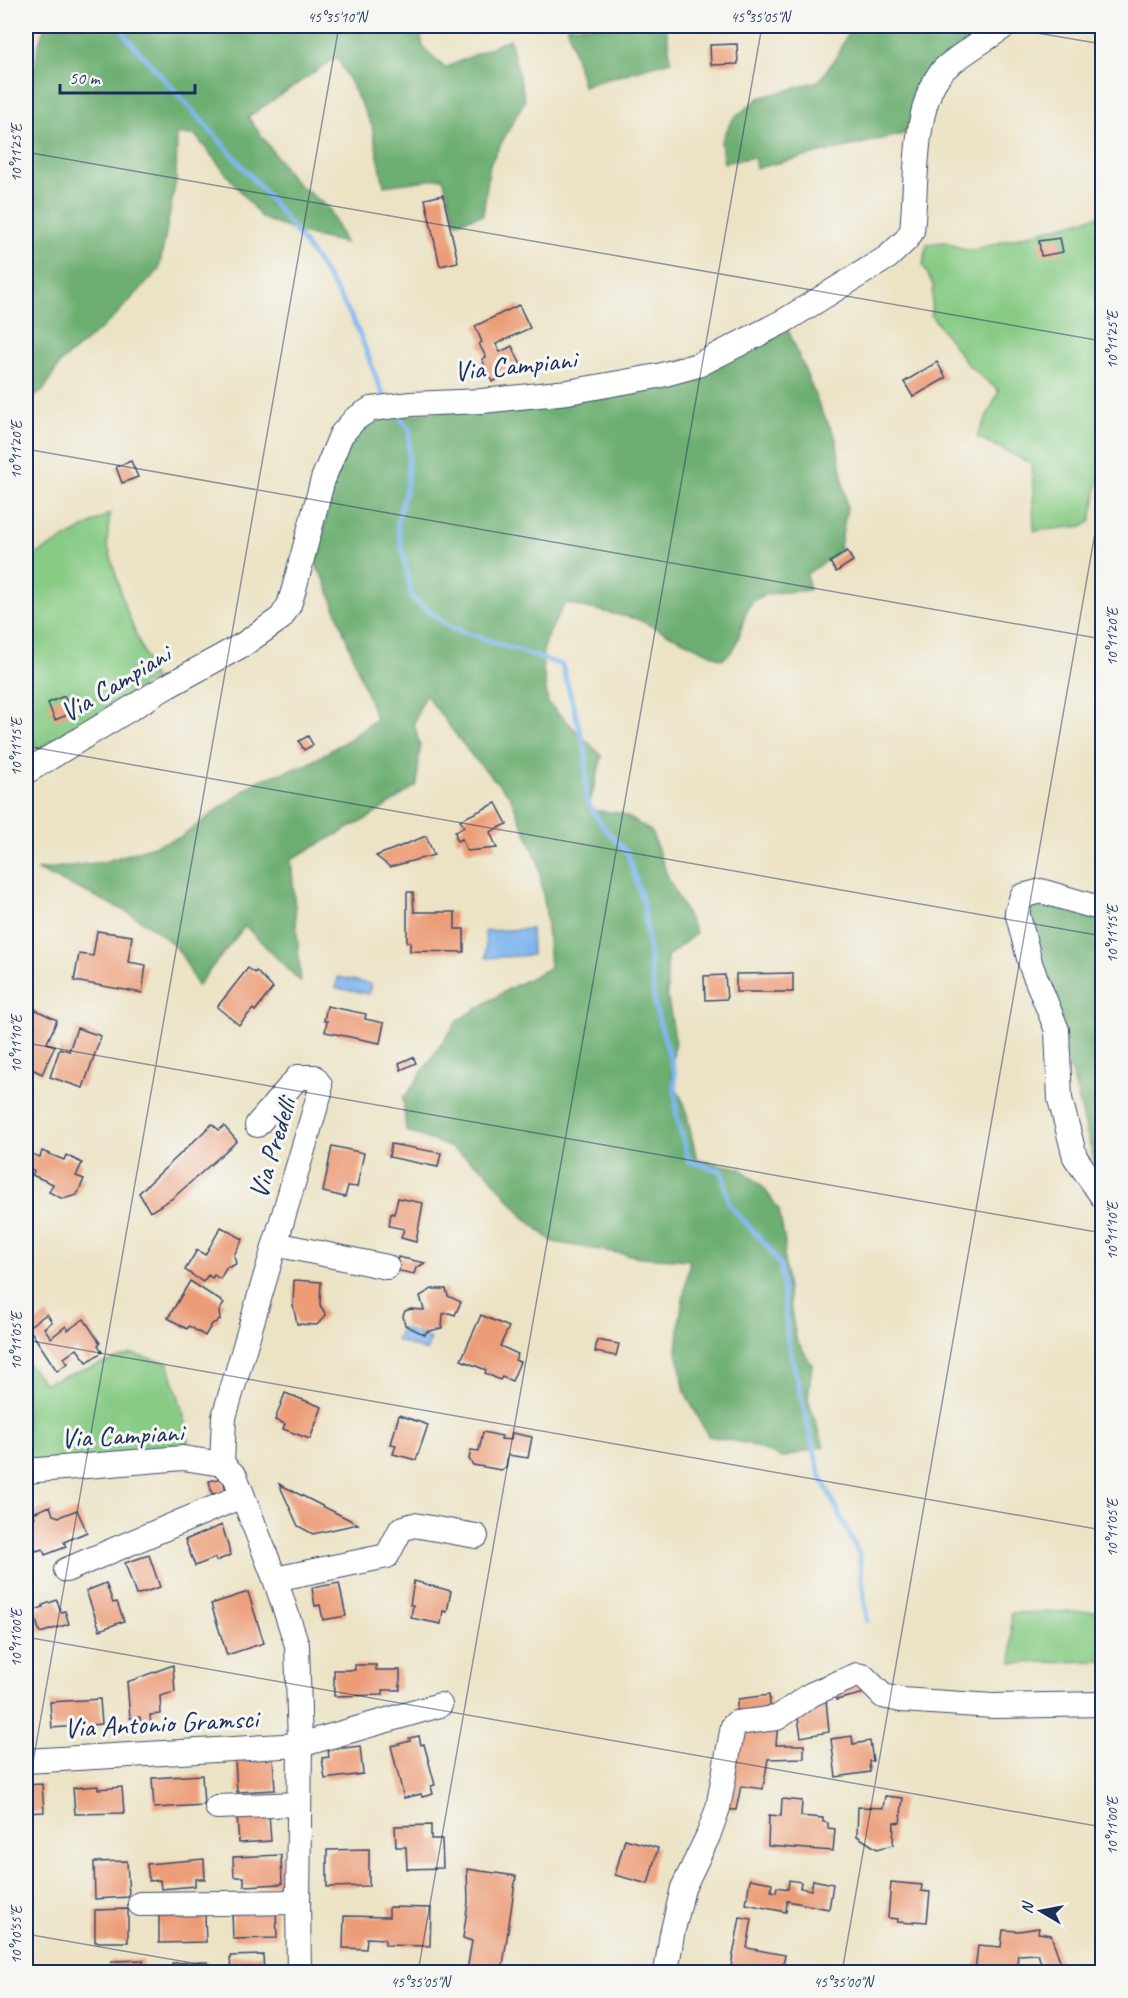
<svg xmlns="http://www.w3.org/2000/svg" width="1128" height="1998" viewBox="0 0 1128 1998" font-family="Caveat,sans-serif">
  <rect width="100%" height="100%" fill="#f6f6f2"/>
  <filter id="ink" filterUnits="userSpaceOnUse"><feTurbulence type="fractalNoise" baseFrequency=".0167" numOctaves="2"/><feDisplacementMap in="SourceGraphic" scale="12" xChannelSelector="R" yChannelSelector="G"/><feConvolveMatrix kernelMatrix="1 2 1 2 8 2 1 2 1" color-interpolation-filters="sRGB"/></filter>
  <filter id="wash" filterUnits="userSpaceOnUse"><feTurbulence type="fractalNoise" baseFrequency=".008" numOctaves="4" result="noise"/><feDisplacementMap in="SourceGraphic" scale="24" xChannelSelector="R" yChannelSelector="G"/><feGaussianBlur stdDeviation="1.35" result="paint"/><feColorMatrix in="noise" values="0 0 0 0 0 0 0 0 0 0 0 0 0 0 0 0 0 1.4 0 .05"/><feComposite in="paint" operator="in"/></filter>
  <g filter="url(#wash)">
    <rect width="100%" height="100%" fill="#ece3c5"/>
    <!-- green -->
    <g fill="#87cb85" stroke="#517d72" stroke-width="1.5">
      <path d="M1102 215V462L1091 521 1083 526 1034 531 1032 464 977 437 999 391 968 365 931 315 933 285 923 265 927 244 945 242 969 251Z"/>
      <path d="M110 513 107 543 124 604 154 679 37 750 26 716V560Z"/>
      <path d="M131 1354 168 1363 185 1418 189 1451 26 1465V1361L44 1383Z"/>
      <path d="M1102 1611V1661L1012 1663 1011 1613Z"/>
    </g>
    <!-- forest -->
    <g fill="#6daf72" stroke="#446f68" stroke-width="1.5">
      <path d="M45 26H419L423 47 445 68 510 39 525 100 490 164 483 215 456 222 443 178 384 186 372 126 337 57 248 117 294 181 329 208 345 243 300 233 262 218 195 135H177L176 180 159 270 111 320 61 362 43 391 26 402V133L38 46Z"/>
      <path d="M567 26H666L671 61 583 86Z"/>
      <path d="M861 26H995L922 83 907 133 756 168 754 157 724 163 721 142 732 120 759 98 819 81 837 56 849 31Z"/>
      <path d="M787 327 822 412 836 438 847 507 839 552 807 574 809 590C794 592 776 591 762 596 740 604 745 634 732 651 730 655 725 657 721 659L637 619 565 603 545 641 542 660 548 703 602 756 588 810 621 813 651 831 669 880 696 933 667 957V994L675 1039 671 1077 685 1106 697 1160 740 1168 764 1188 779 1210 785 1243 784 1259 789 1298 796 1339 812 1365 808 1400 824 1446 782 1458 749 1444 708 1436 685 1392 677 1352 680 1317 690 1260 641 1257 553 1242 523 1216 485 1170 450 1147 406 1131 403 1098 410 1090 457 1021 507 990 550 968 546 913 538 861 510 796 472 756 425 694 414 723 420 747 417 785 370 817 291 859 301 982 245 926 197 986C191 974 186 959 177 949 147 915 79 890 37 870L104 862 181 837 257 781 308 764 348 740 376 719 325 581 315 564C322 534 338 445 361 428 371 421 384 419 396 416L558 401Z"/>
      <path d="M1044 898 1102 919V1192L1073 1078 1036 964 1029 903Z"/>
    </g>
    <!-- water -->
    <g fill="#7fb6ef" stroke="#4d72a6" stroke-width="1.5">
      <path d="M531 929 532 955 486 958 485 931Z"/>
      <path d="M338 977 371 984 369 994 336 988Z"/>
      <path d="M401 1328 431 1339 426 1351 396 1340Z"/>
    </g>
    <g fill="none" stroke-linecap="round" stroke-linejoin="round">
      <!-- stream -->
      <g stroke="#7fb6ef" stroke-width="5">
        <path d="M121 26 127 38C206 128 294 212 352 318 364 340 371 367 381 390L385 397"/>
        <path d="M401 419 410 430 407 485 397 524 412 598 451 628 562 665 586 752V800L605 829 628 854 644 905 655 1006 674 1071 677 1117 689 1161 722 1171 729 1205 768 1247 781 1267 788 1341 820 1475 859 1554 867 1621"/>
      </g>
    </g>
    <g id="blocks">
      <!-- building -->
      <g fill="#ec9d78">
        <path d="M737 44 738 64 711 65 710 45Z"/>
        <path d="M443 195 458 262 440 266 425 199Z"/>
        <path d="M1060 238 1063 252 1041 256 1039 241Z"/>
        <path d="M519 305 530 328 496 344 500 352 512 346 522 367 492 382 482 359 486 357 479 344 482 342 475 326Z"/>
        <path d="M937 362 946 378 913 397 904 382Z"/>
        <path d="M131 461 138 477 122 483 116 467Z"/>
        <path d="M847 551 853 561 836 572 830 562Z"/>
        <path d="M64 696 72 713 55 720 48 703Z"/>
        <path d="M308 736 313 745 304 750 299 741Z"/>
        <path d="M496 803 507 824 490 832 497 848 467 851 462 839 457 841 455 832 464 827 460 820Z"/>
        <path d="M426 836 434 855 390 867 376 856Z"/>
        <path d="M407 892H413L414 912H455V929H464V952L410 951V942H407Z"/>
        <path d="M97 931 132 936 128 962 146 965 142 993 74 981 79 954 93 956Z"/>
        <path d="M248 968 255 973 256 971 273 988 255 1011 253 1009 239 1025 217 1007Z"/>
        <path d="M793 973V992H736V974Z"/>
        <path d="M725 975 727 999 705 1000 704 976Z"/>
        <path d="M327 1006 366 1014 365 1019 384 1023 380 1043 325 1032 327 1021H324Z"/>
        <path d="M32 1008 57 1020 47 1043 55 1046 42 1074 26 1066V1023Z"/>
        <path d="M77 1028 101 1036 83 1088 50 1077 60 1048 69 1051Z"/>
        <path d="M413 1057 416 1063 401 1070 399 1063Z"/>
        <path d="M212 1124 219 1130 224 1126 237 1141 173 1198 150 1212 139 1193Z"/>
        <path d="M391 1144 441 1153 438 1167 389 1157Z"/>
        <path d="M332 1146 364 1153 357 1187 348 1186 345 1197 323 1192Z"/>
        <path d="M42 1151 64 1160 66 1155 82 1163 76 1176 84 1179 77 1195 63 1199 49 1192 53 1184 32 1175 34 1171 26 1167 29 1153 40 1157Z"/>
        <path d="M398 1198 423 1203 416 1242 401 1238 404 1229 389 1226 391 1213 394 1214Z"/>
        <path d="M221 1227 243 1239 234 1255 236 1264 230 1267H227L220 1279 214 1275 212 1278 208 1275 203 1282 185 1270 197 1250 205 1255Z"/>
        <path d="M398 1257 425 1263 416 1268 414 1274 395 1270Z"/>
        <path d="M294 1280 321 1282 320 1305 326 1315 317 1325 297 1324 293 1305Z"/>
        <path d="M190 1281 224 1303 219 1312 220 1320 212 1324 205 1336 189 1326 187 1329 168 1318Z"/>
        <path d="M432 1289H446L448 1296 461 1302 455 1315 449 1313 443 1314 442 1328 426 1332 425 1335 405 1325 403 1316 405 1311 411 1309 424 1310 420 1296Z"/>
        <path d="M47 1314 52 1322 44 1328 51 1338 66 1326 68 1330 84 1319 100 1343 98 1345 102 1352 87 1362 77 1349 64 1358 68 1363 57 1371 28 1327Z"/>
        <path d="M481 1315 509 1327 500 1346 518 1354 515 1360 520 1362 512 1381 502 1377 500 1380 485 1373 486 1370 461 1360Z"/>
        <path d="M597 1340 619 1344 616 1356 595 1352Z"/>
        <path d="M285 1393 322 1407 310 1439 283 1429 285 1424 275 1420Z"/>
        <path d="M399 1415 428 1425 416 1460 393 1454 396 1445 391 1444Z"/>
        <path d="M483 1432 502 1436 501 1439 511 1440 512 1433 532 1437 528 1458 508 1455 506 1468 501 1470 473 1465 469 1459 471 1450 479 1451Z"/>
        <path d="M223 1478 226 1492 212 1494 209 1481Z"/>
        <path d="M279 1484 358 1524 313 1534 298 1526Z"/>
        <path d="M50 1506 53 1515 59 1517 77 1510 87 1532 64 1542 66 1547 45 1555 43 1549 36 1551 26 1526V1521L35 1517 33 1513Z"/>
        <path d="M222 1525 231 1555 216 1561 215 1558 195 1566 185 1540Z"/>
        <path d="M149 1555 160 1587 136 1595 125 1563Z"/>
        <path d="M414 1581 451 1591 447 1612 443 1611 441 1624 411 1618 413 1605H410Z"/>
        <path d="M106 1583 113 1603 117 1602 124 1621 100 1630 86 1591Z"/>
        <path d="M339 1583 346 1616 323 1620 320 1605 315 1606 312 1588Z"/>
        <path d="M248 1592 264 1643 227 1655 211 1604Z"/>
        <path d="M57 1600 61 1612 65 1611 69 1624 40 1633 33 1611 43 1607V1605Z"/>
        <path d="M173 1665 175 1692 160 1696 161 1714 150 1715 151 1724 141 1725 140 1717 130 1718 127 1682Z"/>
        <path d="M355 1665H376V1670H400V1690H383V1695L334 1696V1670H355Z"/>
        <path d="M860 1681 865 1693 836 1700 835 1694Z"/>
        <path d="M769 1695 771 1712 735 1717 738 1699Z"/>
        <path d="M100 1699 102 1724 52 1728 50 1702Z"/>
        <path d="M826 1699 829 1732 801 1737 797 1711Z"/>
        <path d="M778 1723 776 1745H804V1758L768 1759 763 1789 741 1786 736 1810 722 1809 737 1729Z"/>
        <path d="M419 1736 421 1745 424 1744 435 1785 431 1786 433 1794 422 1797 421 1794 404 1798 391 1746 410 1741 409 1738Z"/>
        <path d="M852 1736 853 1744 870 1741 873 1761H869L870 1772 836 1777 831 1739Z"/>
        <path d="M360 1746 363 1774 325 1779 322 1758 329 1757 328 1750Z"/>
        <path d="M273 1757 275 1790 237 1792 235 1759Z"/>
        <path d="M202 1775 204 1805 154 1808 152 1778Z"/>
        <path d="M42 1784 44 1812 26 1813V1785Z"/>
        <path d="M98 1786V1789L122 1787 124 1813 75 1814 73 1788Z"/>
        <path d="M885 1796 903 1798 900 1823 894 1822 893 1845 877 1849 857 1836 858 1807 883 1808Z"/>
        <path d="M782 1799 802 1801 801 1816 823 1818V1822L828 1823V1828L835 1829 833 1851 768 1846 769 1815 781 1816Z"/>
        <path d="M269 1814 271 1841 239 1843 237 1816Z"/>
        <path d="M431 1825V1839H442L443 1868 407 1869 406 1847H396L395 1826Z"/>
        <path d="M625 1839 658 1848 648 1884 615 1875Z"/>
        <path d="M369 1849V1886L327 1887V1850Z"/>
        <path d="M281 1855 282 1884 244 1886V1877H234L233 1857Z"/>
        <path d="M204 1859 205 1879H195V1886L161 1889 160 1880 149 1881 147 1864Z"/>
        <path d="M127 1861 129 1897 95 1899 94 1862Z"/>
        <path d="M467 1869 516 1876 502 1972 467 1970 472 1941 463 1938 468 1902Z"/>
        <path d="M750 1879 772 1883 771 1891 776 1892 777 1887 788 1889 789 1880 801 1882 800 1888 811 1890 813 1880 833 1884 829 1909 787 1901 786 1912 746 1904Z"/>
        <path d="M891 1882 922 1885 921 1891 930 1892 927 1922 913 1921V1923L897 1922 898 1919 888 1918Z"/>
        <path d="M389 1907 431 1908 430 1946 385 1945V1939L367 1938 366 1949 343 1948 344 1916 389 1917Z"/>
        <path d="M128 1909V1942H95V1910Z"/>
        <path d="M276 1911 277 1938 233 1939 232 1912Z"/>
        <path d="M205 1915 206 1942 159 1943V1916Z"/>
        <path d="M740 1917 752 1919 747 1948 785 1955 782 1972H730Z"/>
        <path d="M1039 1928 1038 1933 1051 1935 1064 1972H1044L1038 1954 1018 1955 1016 1972H975L978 1945 1001 1947 1003 1930 1019 1931Z"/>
        <path d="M263 1955 264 1972H231L230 1956Z"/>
        <path d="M143 1960V1972H112L111 1961Z"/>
        <path d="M208 1962V1972H172V1963Z"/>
      </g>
    </g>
  </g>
  <g filter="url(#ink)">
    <use href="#blocks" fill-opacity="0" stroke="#3a4a6d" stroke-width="1.5"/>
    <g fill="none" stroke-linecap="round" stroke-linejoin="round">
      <!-- minor casing -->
      <g stroke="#3a4a6d" stroke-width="26">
        <g id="minor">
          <path d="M26 772 166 687 244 644 281 618 289 605 294 589 323 479 341 435 355 419 371 409 411 404 482 401 568 392 658 376 698 365 784 321 888 257 906 240 912 231C917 187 912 101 944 69 959 55 988 38 1005 26"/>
          <path d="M1092 906 1041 891 1022 896 1017 912 1031 966 1057 1030 1060 1099 1075 1157 1102 1196"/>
          <path d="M275 1244 387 1267"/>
          <path d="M222 1464 235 1476 275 1579 297 1645 300 1745 298 1902 299 1972"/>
          <path d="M222 1464 224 1417 320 1092V1085L314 1077H298L257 1125"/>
          <path d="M26 1471 183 1458 222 1464"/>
          <path d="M66 1570 242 1496"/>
          <path d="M275 1579 387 1556 401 1529 414 1525 476 1536"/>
          <path d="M26 1761 300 1745 440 1705"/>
          <path d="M217 1807 298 1804"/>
          <path d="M140 1904 298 1902"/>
          <path d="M666 1972 672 1934 683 1888 708 1836 718 1808 733 1726 736 1723 777 1718 812 1694 857 1675 863 1676 883 1696 901 1700 993 1706 1102 1704"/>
        </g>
      </g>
      <!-- minor -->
      <use href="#minor" stroke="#fff" stroke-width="24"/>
    </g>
  </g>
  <!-- ticks -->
  <path fill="none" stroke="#1b2f5e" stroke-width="1.5" stroke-opacity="0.45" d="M995 26 1102 44M26 152 1102 341M26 449 1102 639M26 746 1102 936M26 1043 1102 1233M26 1340 1102 1530M26 1637 1102 1827M26 1802 339 26M26 1934 244 1972M418 1972 762 26M842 1972 1102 493"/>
  <g text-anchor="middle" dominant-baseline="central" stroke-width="6" stroke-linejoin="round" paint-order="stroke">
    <!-- street labels -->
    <g font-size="28" fill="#1b2f5e" stroke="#f6f6f2">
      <text transform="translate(515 365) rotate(-6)">Via Campiani</text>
      <text transform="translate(115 683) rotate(-31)">Via Campiani</text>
      <text transform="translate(272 1148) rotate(-73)">Via Predelli</text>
      <text transform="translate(122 1435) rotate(-3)">Via Campiani</text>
      <text transform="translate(161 1723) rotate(-3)">Via Antonio Gramsci</text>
    </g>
  </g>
  <!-- margin -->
  <rect width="1128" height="1998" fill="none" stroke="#f6f6f2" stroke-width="66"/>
  <!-- north arrow -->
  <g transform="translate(1041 1911) rotate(280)" stroke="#f6f6f2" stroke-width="4.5" paint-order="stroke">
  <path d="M0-4.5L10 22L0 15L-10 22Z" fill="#1b2f5e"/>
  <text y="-9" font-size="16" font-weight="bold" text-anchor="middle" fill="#1b2f5e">N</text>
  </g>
  <!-- scale -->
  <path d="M60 84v9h135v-9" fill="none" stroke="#1b2f5e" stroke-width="3"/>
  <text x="69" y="84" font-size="18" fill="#1b2f5e" stroke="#f6f6f2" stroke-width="4.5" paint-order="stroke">50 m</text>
  <rect x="33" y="33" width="1062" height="1932" fill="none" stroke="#1b2f5e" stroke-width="2"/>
  <g font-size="15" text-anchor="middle" fill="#1b2f5e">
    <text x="337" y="22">45°35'10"N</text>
    <text x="760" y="22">45°35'05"N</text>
    <text transform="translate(16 153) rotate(-90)" y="5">10°11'25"E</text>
    <text transform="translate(1112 340) rotate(-90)" y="5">10°11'25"E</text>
    <text transform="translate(16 450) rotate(-90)" y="5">10°11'20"E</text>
    <text transform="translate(1112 637) rotate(-90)" y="5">10°11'20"E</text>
    <text transform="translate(16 747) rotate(-90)" y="5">10°11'15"E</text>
    <text transform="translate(1112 934) rotate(-90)" y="5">10°11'15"E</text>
    <text transform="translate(16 1044) rotate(-90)" y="5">10°11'10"E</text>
    <text transform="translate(1112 1231) rotate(-90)" y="5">10°11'10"E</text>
    <text transform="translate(16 1341) rotate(-90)" y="5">10°11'05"E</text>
    <text transform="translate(1112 1528) rotate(-90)" y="5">10°11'05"E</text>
    <text transform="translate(16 1638) rotate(-90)" y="5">10°11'00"E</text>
    <text transform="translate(1112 1826) rotate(-90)" y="5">10°11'00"E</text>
    <text transform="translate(16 1935) rotate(-90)" y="5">10°10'55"E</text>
    <text x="420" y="1987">45°35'05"N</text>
    <text x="843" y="1987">45°35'00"N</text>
  </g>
</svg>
